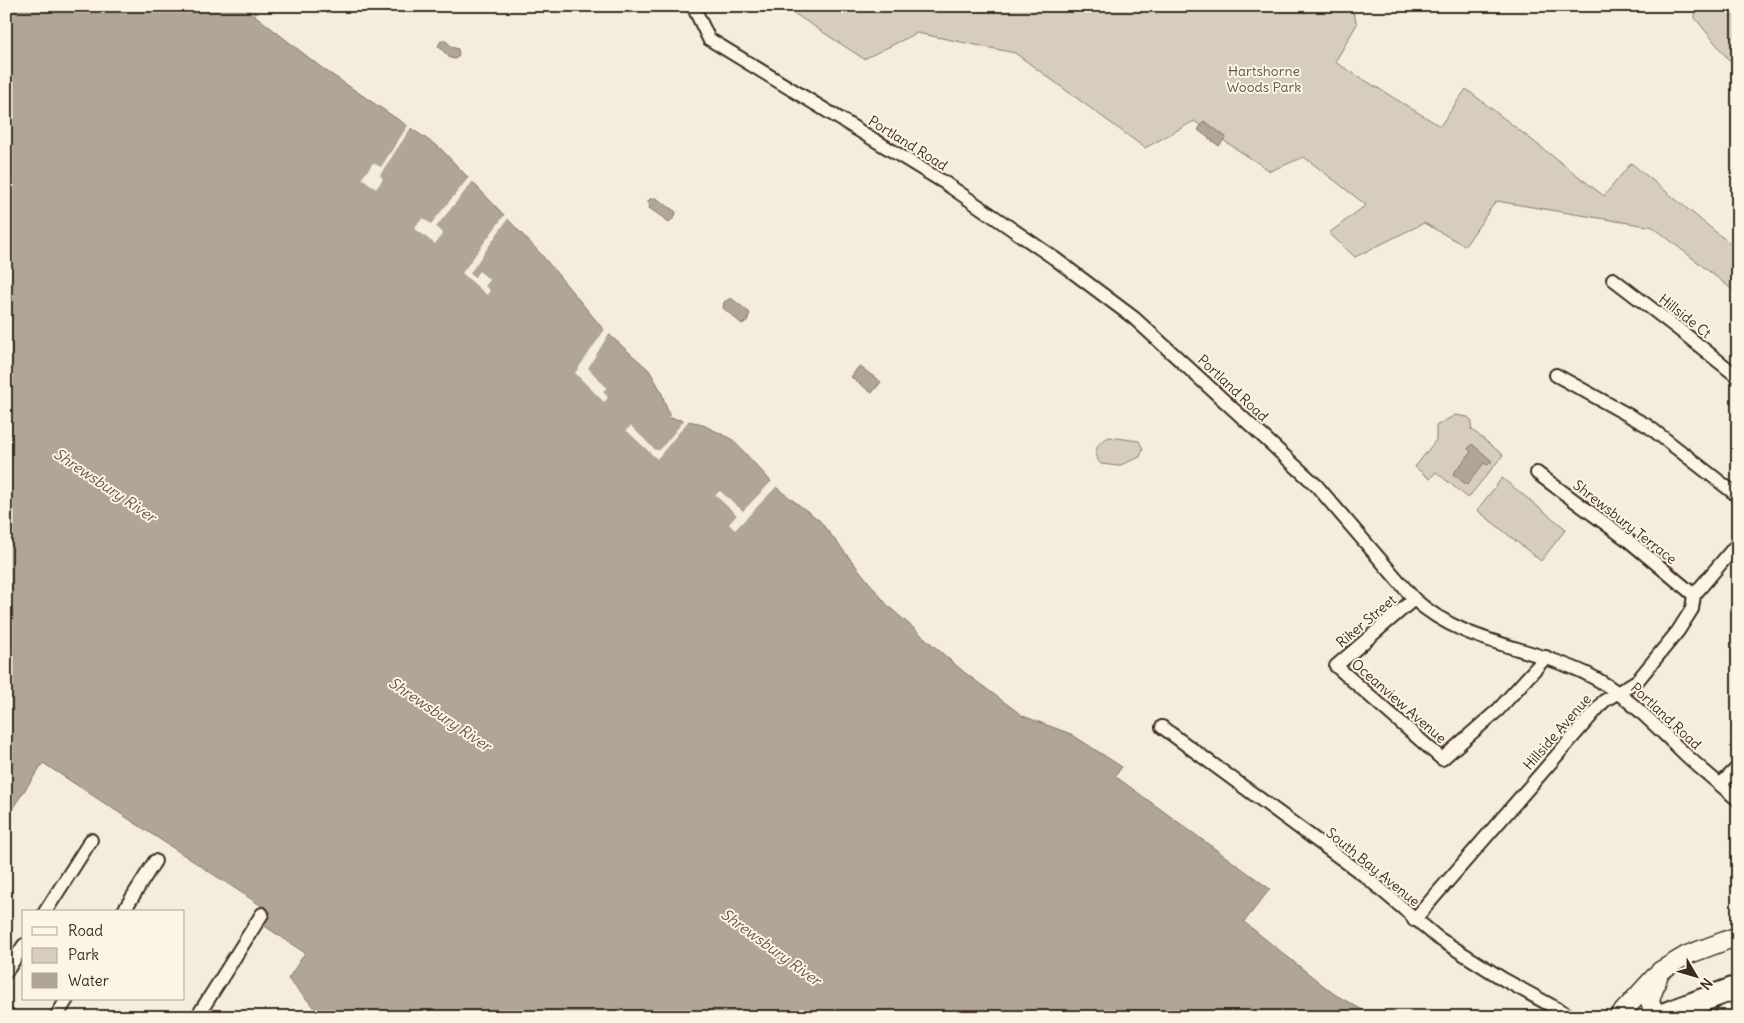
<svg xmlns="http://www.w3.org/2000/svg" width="1744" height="1023" viewBox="0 0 1744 1023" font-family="Delius,sans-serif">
  <rect width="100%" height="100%" fill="#f4eddd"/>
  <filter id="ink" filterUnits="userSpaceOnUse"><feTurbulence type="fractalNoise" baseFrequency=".02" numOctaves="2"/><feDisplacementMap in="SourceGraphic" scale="10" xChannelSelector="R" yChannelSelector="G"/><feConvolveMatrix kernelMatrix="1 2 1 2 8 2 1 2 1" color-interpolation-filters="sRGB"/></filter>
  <g filter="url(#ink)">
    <!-- green -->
    <g fill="#d6cdbd" stroke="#887c6e">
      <path d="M783 6H1351L1357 24 1335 62 1440 126 1466 89 1604 196 1631 163 1738 250V294L1653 227 1496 201 1465 246 1424 223 1355 257 1329 233 1366 205 1304 157 1270 171 1194 121 1145 148 1015 53 917 33 864 59Z"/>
      <path d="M1695 6H1738V71L1695 18Z"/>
      <path d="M1455 415 1468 417 1472 421 1471 429 1503 455 1468 498 1436 472 1430 479 1415 467 1436 440V426Z"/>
      <path d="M1110 437 1139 441 1143 449 1140 457 1118 466 1101 464C1091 453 1097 441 1110 437Z"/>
      <path d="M1502 478 1566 529 1541 561 1477 510Z"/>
    </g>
    <!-- water -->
    <g fill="#b0a596" stroke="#817466">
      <path d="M6 6H243L322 68 440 148 540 253 604 330 649 370 661 391 670 418 699 423 732 439 778 489 819 520 888 606 964 672 1023 716 1071 734 1122 767 1115 776 1270 889 1244 922 1334 994 1375 1017H323L288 979 305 953 263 925 271 912 43 763 6 818Z"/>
      <path d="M441 41H446L452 47 458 49 459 56 455 59 450 58 438 46Z"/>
      <path d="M1204 121 1226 137 1219 146 1198 130Z"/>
      <path d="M656 198 676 212 675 217 669 222 649 208 650 204 647 202 650 199Z"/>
      <path d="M731 298 750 313 747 321 742 324 723 308 724 302Z"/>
      <path d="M859 366 881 382 872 393 851 377Z"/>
      <path d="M1472 444 1492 461 1488 465 1484 463 1467 485 1453 474 1471 452 1468 449Z"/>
    </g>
    <!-- pier -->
    <g fill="#f4eddd">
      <path d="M409 124 412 126 380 175 383 179 376 189 362 178 373 163 381 167Z"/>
      <path d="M470 176 474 180 436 227 443 233 435 244 414 228 423 218 431 224Z"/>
      <path d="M506 213 509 217 470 273 474 278 479 271 490 280 485 286 490 290 487 295 462 273Z"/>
      <path d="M606 328 610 332 588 368 607 388 603 391 608 398 604 402 575 373Z"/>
      <path d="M686 418 690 419 657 459 626 430 631 426 655 450H660Z"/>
      <path d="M773 480 778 485 735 530 729 524 737 515 715 495 720 491 743 511Z"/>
    </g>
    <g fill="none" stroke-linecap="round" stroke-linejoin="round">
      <!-- street casing -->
      <g stroke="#3b2a1e" stroke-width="16">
        <g id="street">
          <path d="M693 6 709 39 945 183 1054 258 1134 318 1316 485 1414 599C1463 644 1530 646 1587 674 1626 693 1655 726 1686 755 1703 771 1721 785 1738 800"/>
          <path d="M1613 279 1686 335 1738 377"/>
          <path d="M1556 375 1648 426 1738 496"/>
          <path d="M1537 473 1629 541 1694 595"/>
          <path d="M1414 599 1336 666 1442 759 1498 710 1546 657"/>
          <path d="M1162 727 1365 876 1438 938 1503 979 1572 1017"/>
          <path d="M1721 784 1738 767"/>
          <path d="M45 912 91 840"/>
          <path d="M123 912 155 861"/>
          <path d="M1414 920 1604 701 1638 680 1678 631 1692 609 1694 595 1738 543"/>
          <path d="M6 972 24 945"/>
          <path d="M56 1017 67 999"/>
          <path d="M197 1017 262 914"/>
        </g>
      </g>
      <!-- secondary casing -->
      <g stroke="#3b2a1e" stroke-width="21">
        <g id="secondary">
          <path d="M1618 1017 1660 971 1687 955 1738 936"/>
          <path d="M1654 1017 1650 1000 1658 977"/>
        </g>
      </g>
      <!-- highway casing -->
      <g stroke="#3b2a1e" stroke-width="26">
        <g id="highway">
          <path d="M1657 1017 1738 987"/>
          <path d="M1726 1017 1738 1012"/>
        </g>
      </g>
      <!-- street -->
      <use href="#street" stroke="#fcf5e5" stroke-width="12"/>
      <!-- secondary -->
      <use href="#secondary" stroke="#fcf5e5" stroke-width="18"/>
      <!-- highway -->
      <use href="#highway" stroke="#fcf5e5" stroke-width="22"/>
    </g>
  </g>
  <g text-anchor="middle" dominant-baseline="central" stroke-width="4" stroke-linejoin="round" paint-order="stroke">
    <!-- park labels -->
    <g font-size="14" fill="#625346" stroke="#fcf5e5">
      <text x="1264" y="71">Hartshorne<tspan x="1264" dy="16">Woods Park</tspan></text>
    </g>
    <!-- street labels -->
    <g font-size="14" fill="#3b2a1e" stroke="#fcf5e5">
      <text transform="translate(908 143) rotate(32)">Portland Road</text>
      <text transform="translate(1685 316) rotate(38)">Hillside Ct</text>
      <text transform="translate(1233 388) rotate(43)">Portland Road</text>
      <text transform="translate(1625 522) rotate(38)">Shrewsbury Terrace</text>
      <text transform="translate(1366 621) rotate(-40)">Riker Street</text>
      <text transform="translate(1399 701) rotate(41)">Oceanview Avenue</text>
      <text transform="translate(1666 716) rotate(43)">Portland Road</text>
      <text transform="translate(1557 732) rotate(-49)">Hillside Avenue</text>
      <text transform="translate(1373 867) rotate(39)">South Bay Avenue</text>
    </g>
    <!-- water labels -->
    <g font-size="15" font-style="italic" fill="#645548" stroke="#fcf5e5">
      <text transform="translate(105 485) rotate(34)">Shrewsbury River</text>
      <text transform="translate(440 714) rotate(34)">Shrewsbury River</text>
      <text transform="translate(771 947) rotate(36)">Shrewsbury River</text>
    </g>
  </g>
  <!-- margin -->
  <rect width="1744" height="1023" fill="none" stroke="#fcf5e5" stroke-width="25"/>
  <rect x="12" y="12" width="1719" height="998" fill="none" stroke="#3b2a1e" stroke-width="2" filter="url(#ink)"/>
  <!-- legend -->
  <rect x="22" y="910" width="162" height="90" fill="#fcf5e5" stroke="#afa495"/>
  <rect x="32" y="927" width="25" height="8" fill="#fcf5e5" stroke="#afa495"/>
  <text x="68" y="936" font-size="15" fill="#3b2a1e">Road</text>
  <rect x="32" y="948" width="25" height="15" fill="#d6cdbd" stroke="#afa495"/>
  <text x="68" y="960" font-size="15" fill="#3b2a1e">Park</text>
  <rect x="32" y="973" width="25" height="15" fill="#b0a596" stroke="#afa495"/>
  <text x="68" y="986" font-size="15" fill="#3b2a1e">Water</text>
  <!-- north arrow -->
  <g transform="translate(1696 976) rotate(128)" stroke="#fcf5e5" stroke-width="4" paint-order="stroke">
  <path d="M0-4L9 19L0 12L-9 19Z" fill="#3b2a1e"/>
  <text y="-8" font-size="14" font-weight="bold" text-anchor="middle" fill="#3b2a1e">N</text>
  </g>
</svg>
